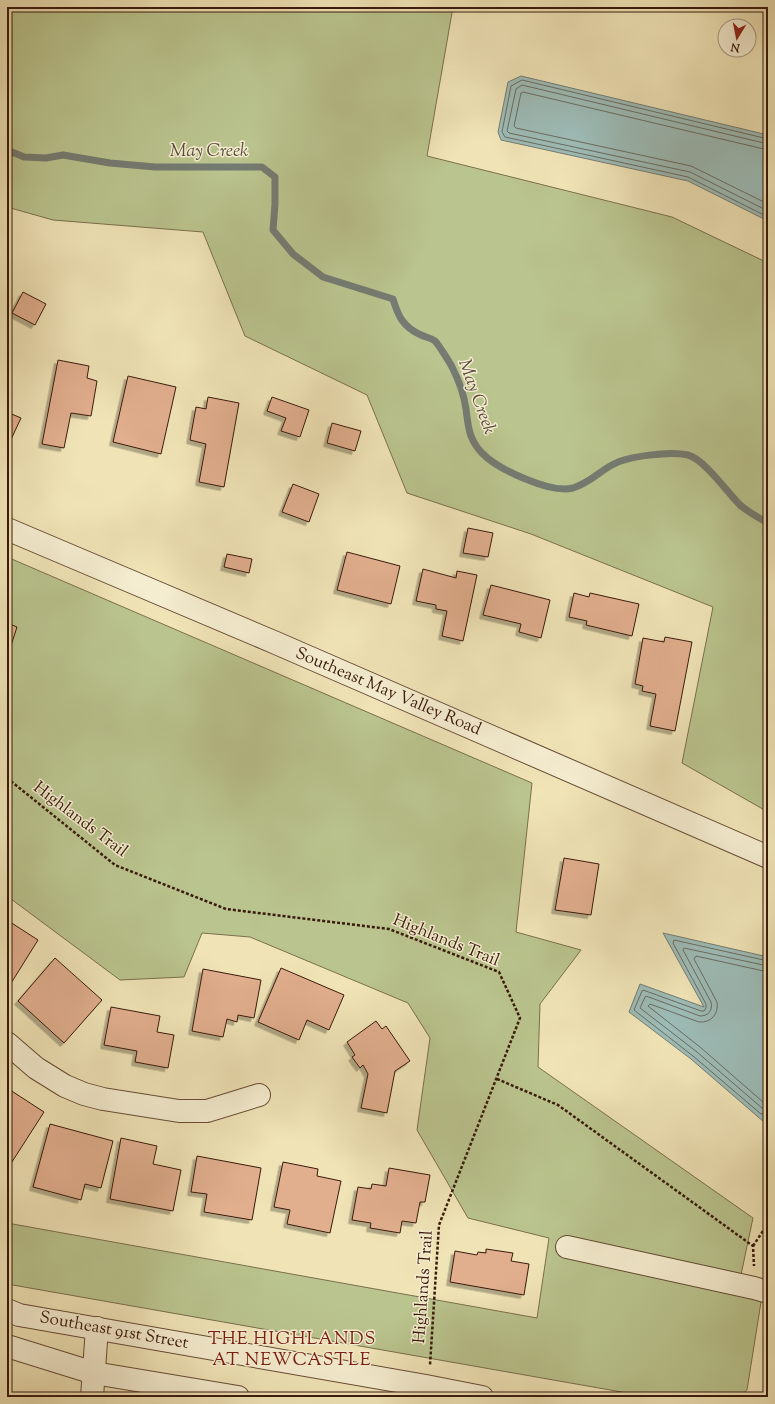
<svg xmlns="http://www.w3.org/2000/svg" width="775" height="1404" viewBox="0 0 775 1404" font-family="'Sorts Mill Goudy',serif">
  <defs>
    <filter id="shadow"><feDropShadow dx="-3.5" dy="3.5" stdDeviation="0" flood-color="#0004"/></filter>
  </defs>
  <rect width="100%" height="100%" fill="#f0e4b7"/>
  <filter id="stains"><feTurbulence type="fractalNoise" baseFrequency=".005" numOctaves="4"/><feColorMatrix values="0 0 0 0 .2 0 0 0 0 .09 0 0 0 0 .02 0 0 0 .5 -.17"/></filter>
  <radialGradient id="worn" r=".72"><stop offset=".6" stop-color="#630" stop-opacity="0"/><stop offset="1" stop-color="#630" stop-opacity=".3"/></radialGradient>
  <!-- green -->
  <g fill="#bac48e" stroke="#7a6f4c">
    <path d="M7 7H453L427 156 672 217 768 263V812L682 763 713 607 531 534 407 493 367 395 245 336 203 232 53 220 7 207Z"/>
    <path d="M7 557 532 783 516 932 581 950 540 1004 538 1067 753 1218 738 1289 761 1302 747 1390 739 1397H650L7 1284V1223L537 1318 549 1238 468 1218 417 1130 430 1038 408 1003 250 937 202 933 184 977 120 980 7 896Z"/>
  </g>
  <!-- water -->
  <g fill="#9dbcb7" stroke="#757b72">
    <path d="M521 76 768 135V221L688 181 501 140 498 132 508 82Z"/>
    <path d="M663 933 768 957V1114L764 1122 691 1059 629 1012 640 984 704 1007Z"/>
  </g>
  <g fill="none" stroke-linecap="round" stroke-linejoin="round">
    <!-- shore -->
    <g stroke="#6b6b61" stroke-width="1">
      <path d="M768 139 522 80 511 86 502 132 505 137 688 177 768 217"/>
      <path d="M768 144 522 85 516 89 507 131 509 133 690 172 768 211"/>
      <path d="M768 150 523 92 521 93 514 126 516 128 691 166 768 204"/>
      <path d="M768 961 674 940 673 943 706 1004V1008L704 1011H701L643 990 642 991 634 1010 693 1056 761 1114 768 1113"/>
      <path d="M768 966 684 948 683 950 711 1002C713 1011 708 1016 700 1016L646 996 645 997 640 1008 697 1052 762 1108H768"/>
      <path d="M768 972 696 956 694 959 717 1002C719 1014 711 1023 699 1022L650 1004 648 1006 700 1047 763 1102H768"/>
    </g>
    <!-- stream -->
    <path stroke="#757b72" stroke-width="7" d="M7 150 24 157 46 158 63 155 110 163 155 167H262L275 177V204L273 230 293 254 323 277 393 299C398 316 403 327 421 335 425 337 431 338 435 341 438 344 451 364 453 369 459 381 464 395 466 409 467 417 468 428 471 436 473 441 478 449 482 453 497 469 551 494 573 488 591 482 597 473 612 465 627 456 671 451 688 455 704 459 728 493 740 505 748 512 759 518 768 523"/>
  </g>
  <!-- building -->
  <g fill="#e1ae8e" stroke="#391a0b" filter="url(#shadow)">
    <path d="M23 292 46 304 35 325 12 313Z"/>
    <path d="M58 360 89 366 87 378 97 381 91 416 71 413 64 448 42 444Z"/>
    <path d="M128 376 176 387 161 454 113 442Z"/>
    <path d="M208 397 239 403 224 487 199 482 206 444 190 440 196 407 206 409Z"/>
    <path d="M272 397 309 410 300 437 281 431 286 418 267 411Z"/>
    <path d="M7 412 21 418 7 448Z"/>
    <path d="M332 423 361 431 355 451 327 443Z"/>
    <path d="M293 484 319 494 309 522 282 512Z"/>
    <path d="M468 528 493 533 488 557 463 553Z"/>
    <path d="M347 552 400 566 391 604 337 590Z"/>
    <path d="M227 554 252 559 249 573 224 567Z"/>
    <path d="M423 569 456 578 457 571 477 575 463 641 442 636 447 611 436 609V605L416 601Z"/>
    <path d="M491 585 550 600 541 638 519 632 521 624 483 615Z"/>
    <path d="M574 593 589 597 590 593 639 604 632 636 586 625 587 621 569 617Z"/>
    <path d="M7 623 17 627 7 658Z"/>
    <path d="M665 637 692 642 675 731 650 726 656 694 642 691 643 686 635 684 643 638 664 642Z"/>
    <path d="M564 858 599 864 591 915 555 910Z"/>
    <path d="M7 920 38 940 8 988 7 987Z"/>
    <path d="M55 958 102 1000 64 1043 18 1001Z"/>
    <path d="M281 968 344 995 329 1030 307 1020 299 1040 258 1022Z"/>
    <path d="M203 969 261 980 254 1018 238 1015 237 1022 227 1019 223 1037 192 1031Z"/>
    <path d="M111 1007 160 1016 157 1032 174 1035 168 1068 135 1062 137 1051 104 1045Z"/>
    <path d="M376 1021 382 1029 386 1026 410 1061 395 1071 387 1113 361 1108 368 1074 363 1065 360 1068 352 1057 355 1055 347 1042Z"/>
    <path d="M7 1088 44 1112 10 1165 7 1163Z"/>
    <path d="M50 1124 113 1141 101 1188 85 1184 81 1200 33 1187Z"/>
    <path d="M121 1138 157 1146 153 1164 181 1170 173 1211 110 1199Z"/>
    <path d="M197 1156 261 1168 252 1220 204 1212 207 1194 191 1192Z"/>
    <path d="M283 1162 318 1169 317 1176 341 1181 330 1233 287 1224 290 1210 274 1207Z"/>
    <path d="M389 1168 430 1175 425 1202H420L416 1223 402 1221 400 1233 370 1228 371 1223 352 1220 358 1187 371 1189 372 1184 386 1186Z"/>
    <path d="M486 1249 513 1253 511 1261 529 1264 524 1295 450 1282 455 1251 477 1255 478 1252 486 1253Z"/>
  </g>
  <g fill="none" stroke-linecap="round" stroke-linejoin="round">
    <!-- minor casing -->
    <g stroke="#674c36" stroke-width="24">
      <g id="minor">
        <path d="M7 529 276 643 768 857"/>
        <path d="M7 1043 36 1068 65 1086 84 1094 103 1099 179 1111H207L259 1095"/>
        <path d="M567 1247 754 1288 768 1292"/>
        <path d="M7 1310 19 1315 426 1386 482 1397"/>
        <path d="M7 1346 94 1373 238 1397"/>
        <path d="M92 1397 97 1328"/>
      </g>
    </g>
    <!-- path -->
    <g stroke="#391a0b" stroke-width="2.5" stroke-dasharray="3 2" stroke-linecap="butt">
      <path d="M7 778 115 865 226 909 389 929 499 972 520 1018 439 1225 430 1365"/>
      <path d="M497 1079 558 1105 753 1246 754 1266"/>
      <path d="M753 1246 763 1231 768 1230"/>
    </g>
    <!-- minor -->
    <use href="#minor" stroke="#f5edd0" stroke-width="22"/>
  </g>
  <g text-anchor="middle" dominant-baseline="central" stroke-width="3" stroke-linejoin="round" paint-order="stroke">
    <!-- street labels -->
    <g font-size="17" fill="#391a0b" stroke="#f5edd0">
      <text transform="translate(388 692) rotate(23)">Southeast May Valley Road</text>
      <text transform="translate(80 820) rotate(37)">Highlands Trail</text>
      <text transform="translate(446 941) rotate(22)">Highlands Trail</text>
      <text transform="translate(424 1287) rotate(-86)">Highlands Trail</text>
      <text transform="translate(114 1331) rotate(10)">Southeast 91st Street</text>
    </g>
    <!-- water labels -->
    <g font-size="18" font-style="italic" fill="#574b3f" stroke="#f5edd0">
      <text x="209" y="152">May Creek</text>
      <text transform="translate(476 397) rotate(70)">May Creek</text>
    </g>
    <!-- neighbourhood labels -->
    <g font-size="18" letter-spacing="1" fill="#7a1f14" stroke="#f5edd0">
      <text x="292" y="1340">THE HIGHLANDS<tspan x="292" dy="21">AT NEWCASTLE</tspan></text>
    </g>
  </g>
  <!-- margin -->
  <rect width="775" height="1404" fill="none" stroke="#f0e4b7" stroke-width="24"/>
  <rect x="8" y="8" width="759" height="1388" fill="none" stroke="#391a0b" stroke-width="2"/>
  <rect x="12" y="12" width="751" height="1380" fill="none" stroke="#391a0b"/>
  <!-- north arrow -->
  <g transform="translate(737 38) rotate(190)"><circle r="19" fill="#f5edd0" stroke="#aa9981"/>
  <path d="M0-3L7 15L0 10L-7 15Z" fill="#8f2418"/>
  <text y="-6" font-size="11" font-weight="bold" text-anchor="middle" fill="#391a0b">N</text>
  </g>
  <rect width="100%" height="100%" filter="url(#stains)"/>
  <rect width="100%" height="100%" fill="url(#worn)"/>
</svg>
